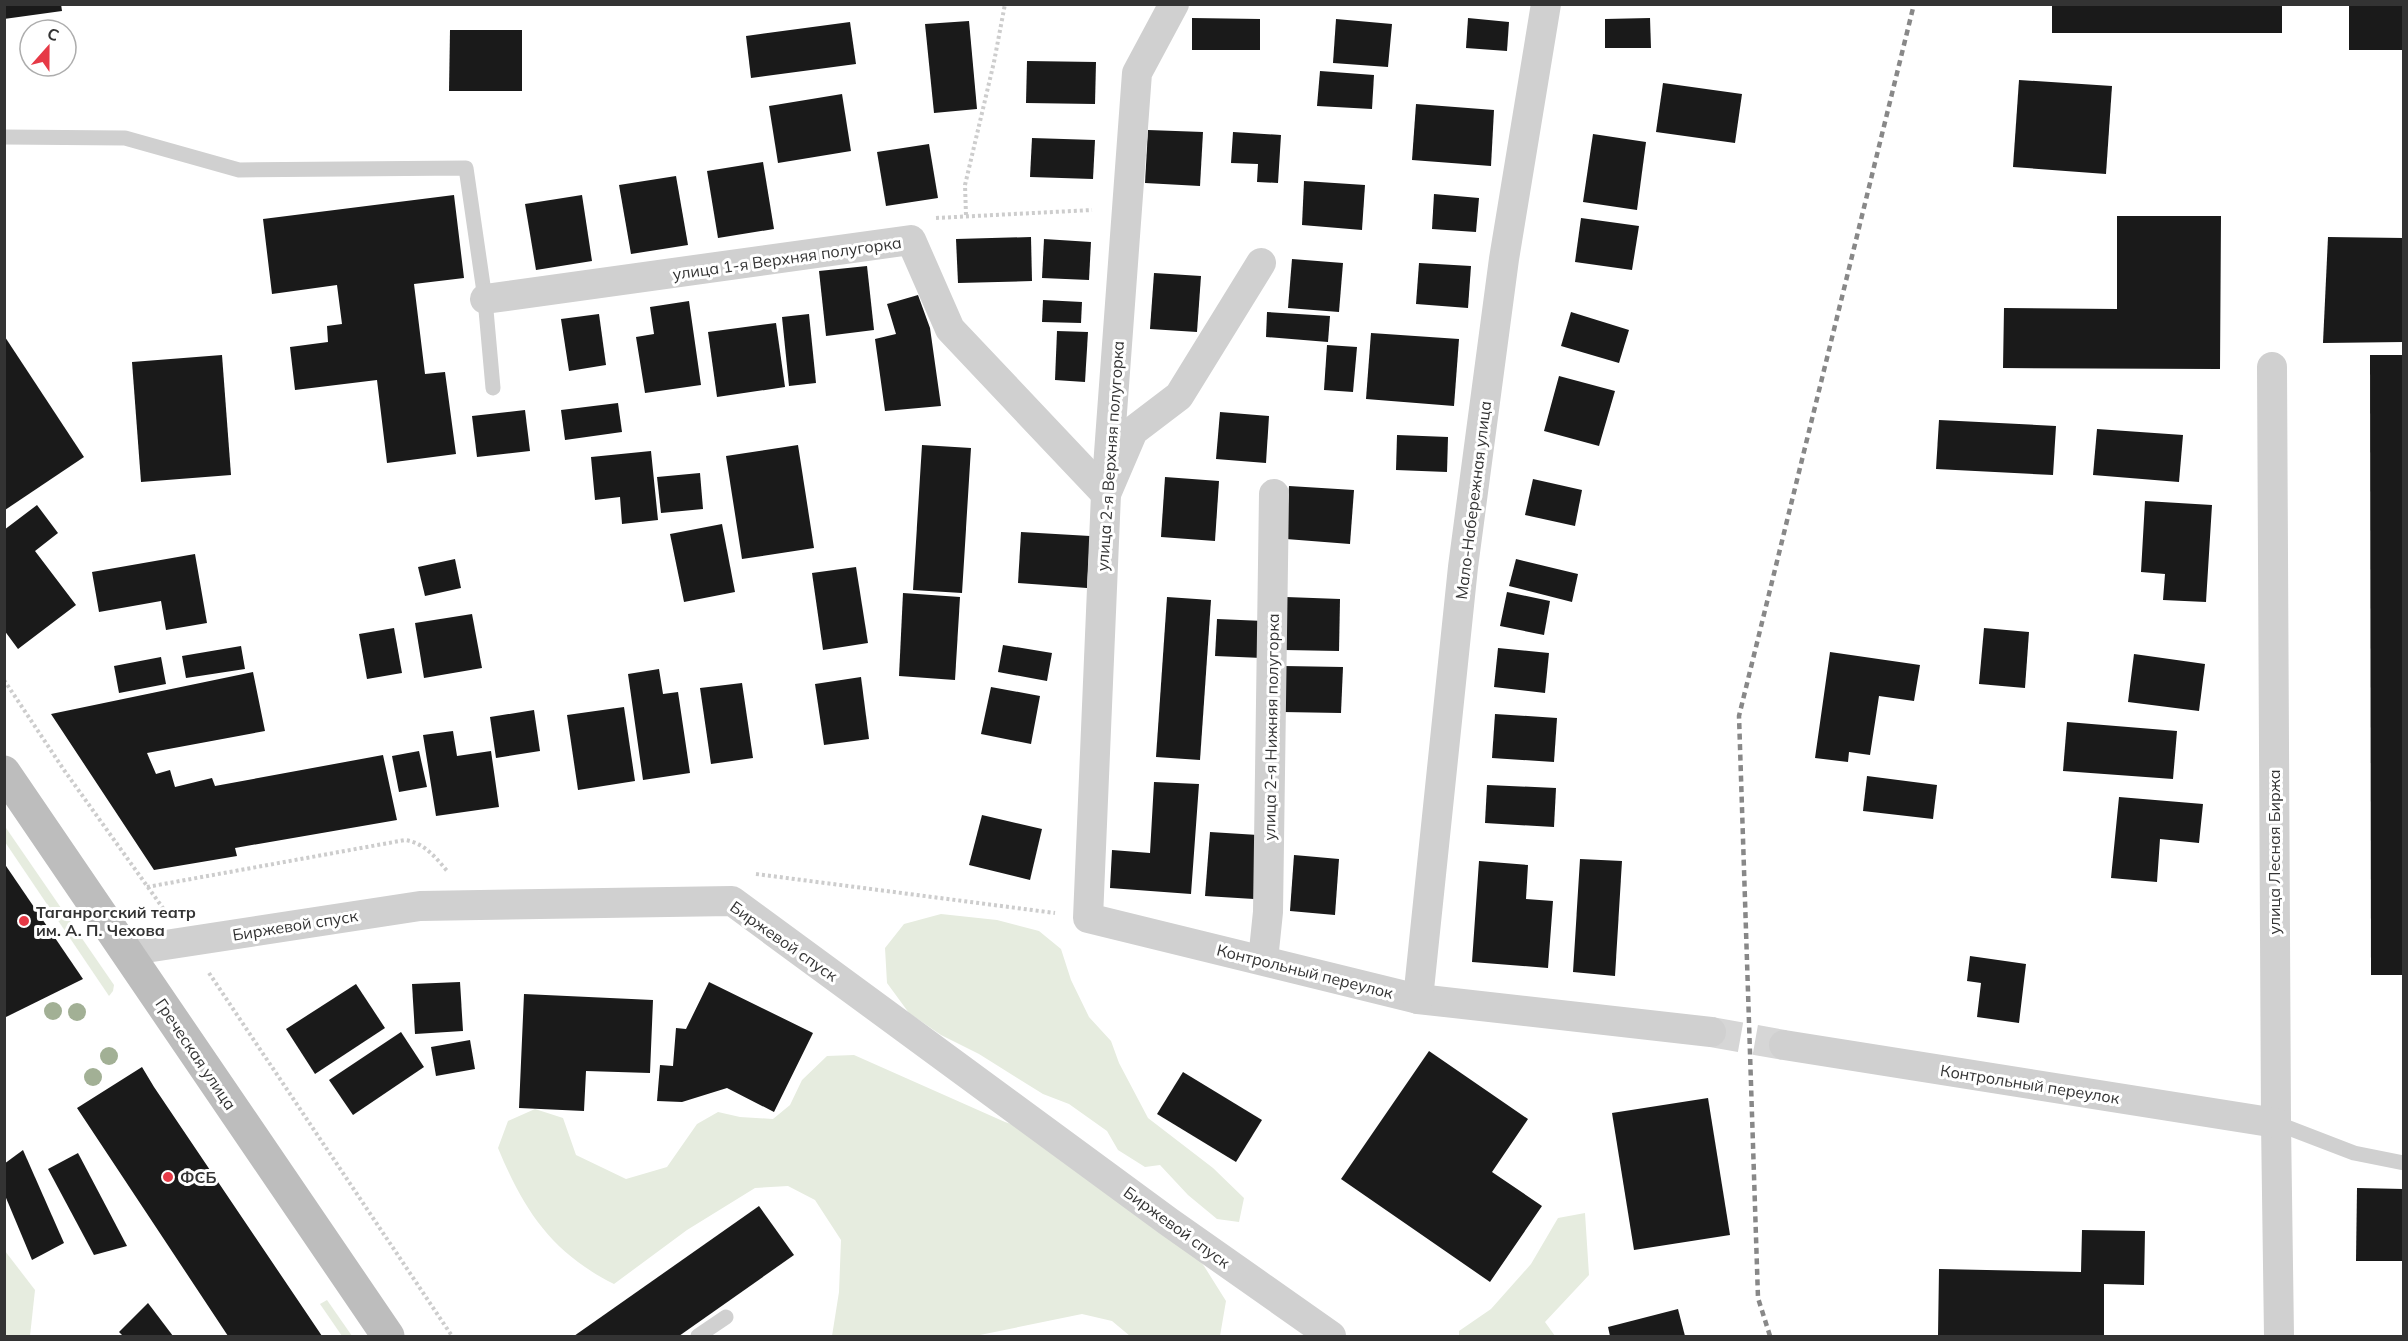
<svg xmlns="http://www.w3.org/2000/svg" width="2408" height="1341" viewBox="0 0 2408 1341" font-family="Mulish,sans-serif">
  <rect width="100%" height="100%" fill="#fff"/>
  <!-- green -->
  <g fill="#e6ecdf">
    <path d="M4 825 114 985 113 991 109 996 5 842Z"/>
    <path d="M941 914 997 920 1039 931 1061 949 1071 980 1089 1017 1111 1041 1119 1063 1148 1118 1213 1168 1244 1198 1239 1222 1217 1219 1188 1195 1160 1165 1145 1167 1118 1150 1107 1131 1069 1104 1043 1094 979 1054 941 1035 909 1013 887 983 885 948 904 924Z"/>
    <path d="M854 1055 1005 1122 1057 1139 1169 1222 1204 1266 1226 1301 1220 1336H1130L1112 1321 1082 1314 975 1336H832L839 1292 841 1240 815 1200 788 1186 755 1188 687 1230 614 1284C552 1253 524 1211 498 1148L508 1121 535 1109 563 1118 576 1155 626 1179 667 1167 697 1124 718 1112 740 1117 773 1119 790 1105 802 1080 827 1056Z"/>
    <path d="M1585 1213 1589 1275 1545 1322 1555 1336H1459V1331L1491 1309 1531 1264 1558 1218Z"/>
    <path d="M5 1251 35 1290 30 1336H5Z"/>
    <path d="M327 1300 352 1336H342L320 1304Z"/>
  </g>
  <!-- building -->
  <g fill="#1a1a1a">
    <path d="M4 4H61L62 11 4 19Z"/>
    <rect x="2052" y="4" width="230" height="29"/>
    <rect x="2349" y="4" width="55" height="46"/>
    <path d="M1192 18 1260 19V50H1192Z"/>
    <path d="M1468 18 1509 22 1507 51 1466 48Z"/>
    <path d="M1650 18 1651 48H1605V19Z"/>
    <path d="M1336 19 1392 24 1388 67 1333 63Z"/>
    <path d="M969 21 977 109 934 113 925 24Z"/>
    <path d="M850 22 856 64 751 78 746 36Z"/>
    <path d="M450 30H522V91H449Z"/>
    <path d="M1027 61 1096 62 1095 104 1026 103Z"/>
    <path d="M1320 71 1374 75 1372 109 1317 106Z"/>
    <path d="M2019 80 2112 86 2106 174 2013 167Z"/>
    <path d="M1663 83 1742 94 1735 143 1656 132Z"/>
    <path d="M842 94 851 151 778 163 769 106Z"/>
    <path d="M1416 104 1494 110 1491 166 1412 160Z"/>
    <path d="M1148 130 1203 132 1200 186 1145 183Z"/>
    <path d="M1233 132 1281 135 1278 183 1257 182 1258 164 1231 163Z"/>
    <path d="M1593 134 1646 142 1637 210 1583 202Z"/>
    <path d="M1032 138 1095 140 1093 179 1030 177Z"/>
    <path d="M929 144 938 198 886 206 877 152Z"/>
    <path d="M763 162 774 229 718 238 707 171Z"/>
    <path d="M676 176 688 245 631 254 619 185Z"/>
    <path d="M1304 181 1365 185 1362 230 1302 225Z"/>
    <path d="M1434 194 1479 198 1476 232 1432 229Z"/>
    <path d="M454 195 464 278 414 284 425 374 445 372 456 454 387 463 377 380 295 390 290 347 328 342 327 326 342 324 337 285 272 294 263 219Z"/>
    <path d="M582 195 592 261 536 270 525 204Z"/>
    <path d="M2117 216H2221L2220 369 2003 368 2004 308 2117 309Z"/>
    <path d="M1581 218 1639 226 1632 270 1575 262Z"/>
    <path d="M1031 237 1032 281 958 283 956 239Z"/>
    <path d="M2328 237 2404 238V342L2323 343Z"/>
    <path d="M1044 239 1091 242 1089 280 1042 278Z"/>
    <path d="M1292 259 1343 263 1339 312 1288 308Z"/>
    <path d="M1419 263 1471 266 1468 308 1416 304Z"/>
    <path d="M867 266 874 330 826 336 819 271Z"/>
    <path d="M1154 273 1201 276 1197 332 1150 329Z"/>
    <path d="M918 295 930 328 941 406 885 411 875 339 896 334 887 304Z"/>
    <path d="M1043 300 1082 302 1081 323 1042 322Z"/>
    <path d="M689 301 701 385 645 393 636 337 654 334 650 307Z"/>
    <path d="M1267 312 1330 316 1328 342 1266 337Z"/>
    <path d="M1571 312 1629 330 1619 363 1561 346Z"/>
    <path d="M599 314 606 365 569 371 561 319Z"/>
    <path d="M809 314 816 383 789 386 782 317Z"/>
    <path d="M776 323 785 387 717 397 708 332Z"/>
    <path d="M1057 331 1088 332 1085 382 1055 380Z"/>
    <path d="M1371 333 1459 339 1454 406 1366 399Z"/>
    <path d="M5 337 84 457 5 510Z"/>
    <path d="M1327 345 1357 347 1353 392 1324 390Z"/>
    <path d="M222 355 231 475 141 482 132 362Z"/>
    <path d="M2370 355H2404V975H2371Z"/>
    <path d="M1559 376 1615 391 1599 446 1544 431Z"/>
    <path d="M618 403 622 432 565 440 561 410Z"/>
    <path d="M525 410 530 451 477 457 472 416Z"/>
    <path d="M1220 412 1269 416 1266 463 1216 459Z"/>
    <path d="M1939 420 2056 426 2053 475 1936 469Z"/>
    <path d="M2097 429 2183 435 2179 482 2093 475Z"/>
    <path d="M1397 435 1448 437 1447 472 1396 470Z"/>
    <path d="M798 445 814 548 742 559 726 456Z"/>
    <path d="M922 445 971 448 962 593 913 590Z"/>
    <path d="M651 451 658 520 622 524 620 497 595 500 591 457Z"/>
    <path d="M700 473 703 509 661 513 657 477Z"/>
    <path d="M1165 477 1219 481 1215 541 1161 537Z"/>
    <path d="M1533 479 1582 490 1575 526 1525 515Z"/>
    <path d="M1289 486 1354 490 1350 544 1286 539Z"/>
    <path d="M2145 501 2212 505 2206 602 2163 600 2165 574 2141 572Z"/>
    <path d="M37 505 58 533 35 551 76 605 18 649 4 630V530Z"/>
    <path d="M722 524 735 592 684 602 670 534Z"/>
    <path d="M1021 532 1090 536 1087 588 1018 583Z"/>
    <path d="M195 554 207 623 166 630 161 601 99 612 92 572Z"/>
    <path d="M455 559 461 588 425 596 418 567Z"/>
    <path d="M1516 559 1578 574 1572 602 1509 586Z"/>
    <path d="M856 567 868 643 823 650 812 573Z"/>
    <path d="M1507 592 1550 601 1544 635 1500 626Z"/>
    <path d="M903 593 960 597 955 680 899 676Z"/>
    <path d="M1167 597 1211 600 1200 760 1156 757Z"/>
    <path d="M1286 597 1340 599 1339 651 1285 650Z"/>
    <path d="M472 614 482 668 424 678 415 623Z"/>
    <path d="M1217 619 1264 621 1262 658 1215 656Z"/>
    <path d="M394 628 402 673 367 679 359 634Z"/>
    <path d="M1984 628 2029 632 2025 688 1979 684Z"/>
    <path d="M1003 645 1052 653 1047 681 998 672Z"/>
    <path d="M241 646 245 669 186 678 182 656Z"/>
    <path d="M1498 648 1549 653 1545 693 1494 687Z"/>
    <path d="M1830 652 1920 665 1914 701 1879 696 1870 755 1849 752 1848 762 1815 758Z"/>
    <path d="M2134 654 2205 664 2199 711 2128 702Z"/>
    <path d="M161 657 166 684 119 693 114 666Z"/>
    <path d="M1284 666 1343 667 1341 713 1282 712Z"/>
    <path d="M659 669 663 694 678 692 690 773 643 780 628 674Z"/>
    <path d="M253 672 265 731 147 753 156 774 170 770 175 787 212 778 215 786 383 755 397 820 235 848 237 856 154 870 51 714Z"/>
    <path d="M861 677 869 739 824 745 815 684Z"/>
    <path d="M742 683 753 758 711 764 700 688Z"/>
    <path d="M991 687 1040 696 1031 744 981 734Z"/>
    <path d="M624 707 635 781 578 790 567 715Z"/>
    <path d="M534 710 540 751 496 758 490 717Z"/>
    <path d="M1495 714 1557 718 1554 762 1492 758Z"/>
    <path d="M2067 722 2177 731 2173 779 2063 771Z"/>
    <path d="M453 731 457 756 491 751 499 807 436 816 423 735Z"/>
    <path d="M419 751 427 787 399 792 392 756Z"/>
    <path d="M1867 776 1937 785 1933 819 1863 811Z"/>
    <path d="M1154 782 1199 784 1191 894 1110 888 1112 850 1150 853Z"/>
    <path d="M1487 785 1556 788 1554 827 1485 823Z"/>
    <path d="M2119 797 2203 804 2199 843 2160 839 2157 882 2111 878Z"/>
    <path d="M982 815 1042 829 1030 880 969 865Z"/>
    <path d="M1210 832 1258 835 1254 899 1205 896Z"/>
    <path d="M1294 855 1339 859 1335 915 1290 911Z"/>
    <path d="M1580 859 1622 861 1615 976 1573 972Z"/>
    <path d="M1479 861 1528 865 1526 899 1553 901 1548 968 1472 962Z"/>
    <path d="M4 863 83 979 4 1018Z"/>
    <path d="M1970 956 2026 964 2019 1023 1977 1017 1981 983 1967 981Z"/>
    <path d="M460 982 463 1031 415 1034 412 984Z"/>
    <path d="M709 982 813 1033 774 1112 727 1088 682 1102 657 1101 660 1065 673 1066 676 1028 686 1029Z"/>
    <path d="M356 984 385 1028 315 1074 286 1029Z"/>
    <path d="M524 994 653 1000 650 1073 586 1071 584 1111 519 1108Z"/>
    <path d="M401 1032 424 1067 353 1115 329 1080Z"/>
    <path d="M470 1040 475 1069 436 1076 431 1047Z"/>
    <path d="M1429 1051 1528 1119 1492 1172 1542 1206 1490 1282 1341 1179Z"/>
    <path d="M142 1067 154 1087 322 1336H228L77 1108Z"/>
    <path d="M1183 1072 1262 1120 1236 1162 1157 1114Z"/>
    <path d="M1708 1098 1730 1235 1634 1250 1612 1113Z"/>
    <path d="M23 1150 64 1243 32 1260 4 1193V1164Z"/>
    <path d="M78 1153 127 1246 94 1255 48 1169Z"/>
    <path d="M2357 1188 2404 1189 2403 1261H2356Z"/>
    <path d="M759 1206 794 1255 679 1336H574Z"/>
    <path d="M2082 1230 2145 1231 2144 1285 2104 1284V1336H1938L1939 1269 2081 1272Z"/>
    <path d="M148 1303 173 1336H123L119 1332Z"/>
    <path d="M1678 1309 1685 1336H1610L1608 1327Z"/>
  </g>
  <g fill="none" stroke-linecap="round" stroke-linejoin="round">
    <!-- minor-tunnel -->
    <path stroke="#d6d6d6" stroke-width="30" stroke-dasharray="30 15" stroke-linecap="butt" d="M1711 1032 1784 1045"/>
    <!-- path -->
    <g stroke="#cdcdcd" stroke-width="4" stroke-dasharray="3 3" stroke-linecap="butt">
      <path d="M966 215 965 185 994 62 1005 4"/>
      <path d="M936 218 1092 210"/>
      <path d="M4 680 64 770 165 911"/>
      <path d="M756 874 1055 913"/>
      <path d="M147 887 405 840C425 843 436 858 448 872"/>
      <path d="M209 973 452 1336"/>
    </g>
    <!-- service -->
    <g stroke="#d0d0d0" stroke-width="15">
      <path d="M4 137 125 138 239 170 466 168 485 299 493 388"/>
      <path d="M2276 1123 2354 1153 2404 1163"/>
      <path d="M698 1336 726 1317"/>
    </g>
    <!-- minor -->
    <g stroke="#d0d0d0" stroke-width="30">
      <path d="M1174 4 1137 73 1106 494 1088 918 1418 999 1711 1032"/>
      <path d="M485 299 911 240 950 329 1106 494 1133 431 1179 396 1261 263"/>
      <path d="M2272 367 2276 1123 2279 1336"/>
      <path d="M126 951 420 906 732 901 1169 1222 1331 1336"/>
      <path d="M1263 960 1268 912 1274 494"/>
      <path d="M1418 999 1463 567 1504 259 1546 4"/>
      <path d="M1784 1045 2276 1123"/>
    </g>
    <!-- secondary -->
    <path stroke="#bdbdbd" stroke-width="33" d="M4 772 388 1336"/>
    <!-- rail -->
    <path stroke="#888" stroke-width="4.5" stroke-dasharray="6 4.5" stroke-linecap="butt" d="M1770 1336 1758 1298 1739 716 1914 4"/>
  </g>
  <!-- trees -->
  <g fill="#a2b095">
    <circle cx="53" cy="1011" r="9"/>
    <circle cx="77" cy="1012" r="9"/>
    <circle cx="109" cy="1056" r="9"/>
    <circle cx="93" cy="1077" r="9"/>
  </g>
  <!-- markers -->
  <g fill="#e63946" stroke="#fff" stroke-width="2">
    <circle cx="24" cy="921" r="6"/>
    <circle cx="168" cy="1177" r="6"/>
  </g>
  <g text-anchor="middle" dominant-baseline="central" stroke-width="6" stroke-linejoin="round" paint-order="stroke">
    <!-- street labels -->
    <g font-size="16" fill="#333" stroke="#fff">
      <text transform="translate(787 258) rotate(-8)">улица 1-я Верхняя полугорка</text>
      <text transform="translate(1110 456) rotate(-86)">улица 2-я Верхняя полугорка</text>
      <text transform="translate(1473 500) rotate(-83)">Мало-Набережная улица</text>
      <text transform="translate(1271 727) rotate(-89)">улица 2-я Нижняя полугорка</text>
      <text transform="translate(2274 852) rotate(-90)">улица Лесная Биржа</text>
      <text transform="translate(295 925) rotate(-9)">Биржевой спуск</text>
      <text transform="translate(784 941) rotate(35)">Биржевой спуск</text>
      <text transform="translate(1305 971) rotate(14)">Контрольный переулок</text>
      <text transform="translate(196 1054) rotate(56)">Греческая улица</text>
      <text transform="translate(2030 1084) rotate(9)">Контрольный переулок</text>
      <text transform="translate(1177 1227) rotate(36)">Биржевой спуск</text>
    </g>
    <!-- poi labels -->
    <g font-size="16" font-weight="bold" fill="#333" stroke="#fff" text-anchor="start">
      <text x="36" y="912">Таганрогский театр<tspan x="36" dy="18">им. А. П. Чехова</tspan></text>
      <text x="180" y="1177">ФСБ</text>
    </g>
  </g>
  <!-- border -->
  <rect width="2408" height="1341" fill="none" stroke="#333333" stroke-width="12"/>
  <!-- north arrow -->
  <g transform="translate(48 48) rotate(21)"><circle r="28" fill="#ffffff" stroke="#adadad" stroke-width="1.5"/>
  <path d="M0-4.5L10 22L0 15L-10 22Z" fill="#e63946"/>
  <text y="-9" font-size="16" font-weight="bold" text-anchor="middle" fill="#333333">С</text>
  </g>
</svg>
